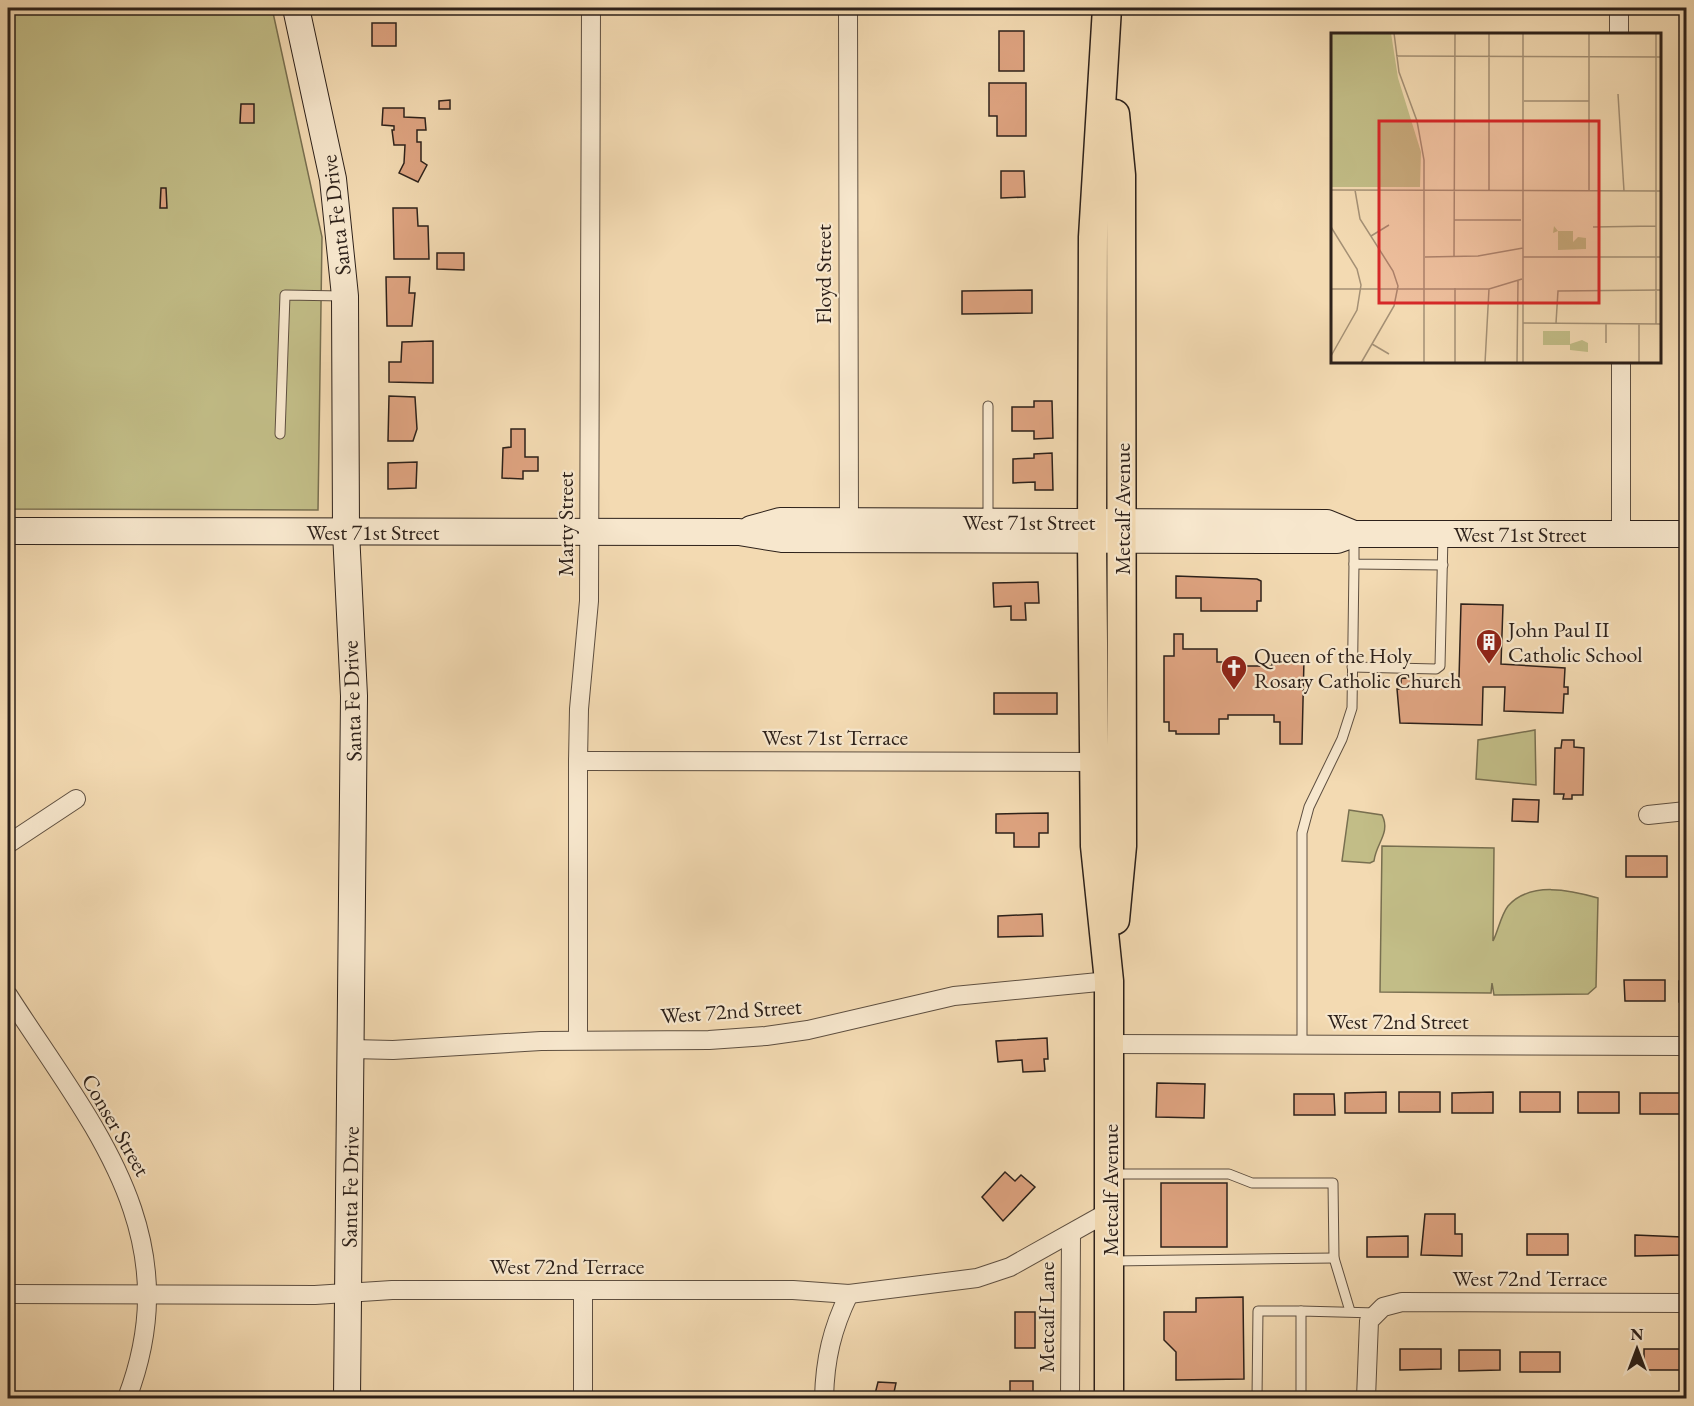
<svg xmlns="http://www.w3.org/2000/svg" width="1694" height="1406" viewBox="0 0 1694 1406" font-family="'EB Garamond',serif">
  <rect width="100%" height="100%" fill="#f3dab2"/>
  <filter id="stains"><feTurbulence type="fractalNoise" baseFrequency=".00333" numOctaves="4"/><feColorMatrix values="0 0 0 0 .2 0 0 0 0 .09 0 0 0 0 .02 0 0 0 .5 -.17"/></filter>
  <radialGradient id="worn" r=".72"><stop offset=".6" stop-color="#630" stop-opacity="0"/><stop offset="1" stop-color="#630" stop-opacity=".3"/></radialGradient>
  <!-- green -->
  <g fill="#c2bd87" stroke="#786f50" stroke-width="1.5">
    <path d="M8 8H272L322 237 318 510 8 509Z"/>
    <path d="M1535 730 1536 785 1476 779 1478 740Z"/>
    <path d="M1349 810 1382 815C1391 833 1376 843 1374 861L1370 863 1342 861Z"/>
    <path d="M1382 846 1494 848 1493 941C1498 931 1501 915 1508 906 1530 881 1571 890 1598 898L1596 987 1588 994 1494 995 1492 983 1491 993 1380 992Z"/>
  </g>
  <!-- building -->
  <g fill="#dea380" stroke="#2d211a" stroke-width="1.5">
    <rect x="372" y="23" width="24" height="23"/>
    <rect x="999" y="31" width="25" height="40"/>
    <path d="M989 83H1026V136H997V116H989Z"/>
    <path d="M450 100V109H439V101Z"/>
    <path d="M241 104H254V123H240Z"/>
    <path d="M383 108H404V117L425 118 426 130H417V142H421V161L427 165 418 182 399 173 404 163 405 145H394L392 130H394V126L382 125Z"/>
    <path d="M1001 171H1024L1025 197 1001 198Z"/>
    <path d="M161 188H166L167 208H160Z"/>
    <path d="M393 208H417L418 226H428L429 259H394Z"/>
    <path d="M437 253H464V270L437 269Z"/>
    <path d="M386 277H410L409 293H415L412 326H387Z"/>
    <path d="M1032 290V313L962 314V291Z"/>
    <path d="M433 341V383L389 382V362H401L402 342Z"/>
    <path d="M389 396 415 397 417 429 413 441H388Z"/>
    <path d="M1034 401H1052L1053 438 1034 439V431H1012V407H1034Z"/>
    <path d="M511 429H525V457H538V471H523V479L502 478 503 448 511 447Z"/>
    <path d="M1052 453 1053 490H1035V482L1013 483V459L1034 458V454Z"/>
    <path d="M417 462 416 488 388 489V463Z"/>
    <path d="M1176 576 1257 579 1261 581V601H1257V611H1201V598H1176Z"/>
    <path d="M1038 582 1039 603H1025L1026 620H1011V606L994 607 993 583Z"/>
    <path d="M1461 604 1503 605 1501 664 1565 668 1564 687H1568V694H1564L1563 713 1504 711 1505 687H1483L1482 725 1400 723 1397 689H1401V678L1459 679Z"/>
    <path d="M1174 634H1183V649H1217V662H1227V666H1272V656L1304 659 1302 744H1280V722H1274V715H1228V719H1219V734H1176V731H1169V722H1164V656H1174Z"/>
    <rect x="994" y="693" width="63" height="21"/>
    <path d="M1562 740H1574V747L1584 748 1583 795H1572V799H1563L1564 794H1554L1555 748H1561Z"/>
    <path d="M1513 799 1539 800 1538 822 1512 821Z"/>
    <path d="M1048 813V833H1039V847H1014V833H996V814Z"/>
    <rect x="1626" y="856" width="41" height="21"/>
    <rect x="1680" y="856" width="6" height="21"/>
    <path d="M1042 914 1043 936 998 937V916Z"/>
    <path d="M1624 980H1665V1001H1625Z"/>
    <path d="M1679 981H1686V1001L1679 1002Z"/>
    <path d="M1047 1038 1048 1059H1044L1045 1071 1023 1072 1022 1060 998 1062 996 1041Z"/>
    <path d="M1157 1083 1205 1084 1204 1118 1156 1117Z"/>
    <path d="M1386 1092V1113H1345V1093Z"/>
    <rect x="1399" y="1092" width="41" height="20"/>
    <path d="M1493 1092V1113H1452V1093Z"/>
    <rect x="1520" y="1092" width="40" height="20"/>
    <rect x="1578" y="1092" width="41" height="21"/>
    <rect x="1640" y="1093" width="41" height="21"/>
    <path d="M1294 1094H1334L1335 1115H1294Z"/>
    <path d="M1005 1172 1015 1181 1021 1175 1035 1187 1003 1221 982 1197Z"/>
    <rect x="1161" y="1183" width="66" height="64"/>
    <path d="M1425 1214H1455V1234H1462V1256L1421 1255Z"/>
    <rect x="1527" y="1234" width="41" height="21"/>
    <path d="M1635 1235 1682 1237 1683 1255 1635 1256Z"/>
    <path d="M1408 1236V1257H1367V1237Z"/>
    <path d="M1243 1297 1244 1379 1176 1380V1352L1164 1340V1312H1196V1298Z"/>
    <rect x="1015" y="1312" width="20" height="36"/>
    <path d="M1400 1349H1441V1369L1400 1370Z"/>
    <rect x="1644" y="1349" width="41" height="21"/>
    <path d="M1459 1350H1500V1370L1459 1371Z"/>
    <rect x="1520" y="1352" width="40" height="20"/>
    <rect x="1010" y="1381" width="23" height="17"/>
    <path d="M878 1382 896 1383 893 1397 896 1398H874Z"/>
  </g>
  <g fill="none" stroke-linecap="round" stroke-linejoin="round">
    <!-- lane casing -->
    <g stroke="#5e4f40" stroke-width="11">
      <g id="lane">
        <path d="M194 8H232"/>
        <path d="M280 434 285 295 343 296"/>
        <path d="M988 519V406"/>
        <path d="M1354 537V564L1443 565"/>
        <path d="M1352 667 1436 669 1440 666 1443 535"/>
        <path d="M1302 1045V833L1309 807 1342 739 1352 708 1354 564"/>
        <path d="M1113 1174H1229L1252 1183H1333L1334 1258 1350 1311"/>
        <path d="M1112 1261 1334 1258"/>
        <path d="M1257 1398 1258 1311H1301"/>
        <path d="M1301 1398V1311L1376 1313"/>
      </g>
    </g>
    <!-- street casing -->
    <g stroke="#5e4f40" stroke-width="20">
      <g id="street">
        <path d="M848 8 849 534"/>
        <path d="M1619 8V34"/>
        <path d="M1621 534V362"/>
        <path d="M578 761 1093 762"/>
        <path d="M1648 815 1686 811"/>
        <path d="M8 844 76 799"/>
        <path d="M8 995C92 1126 190 1233 127 1398"/>
        <path d="M578 1040V761L579 709 589 601 591 8"/>
        <path d="M1109 1044 1686 1046"/>
        <path d="M352 1049 393 1050 541 1041 709 1040 766 1036 808 1030 954 996 1109 981"/>
        <path d="M8 1294 315 1295 392 1290H793L849 1294 977 1278 1010 1267 1110 1211"/>
        <path d="M583 1398V1290"/>
        <path d="M824 1398C825 1359 832 1329 849 1294"/>
        <path d="M1070 1398 1071 1235"/>
        <path d="M1366 1398 1369 1321 1383 1307 1402 1302 1686 1303"/>
      </g>
    </g>
    <!-- secondary casing -->
    <g stroke="#2d211a" stroke-width="28">
      <g id="secondary">
        <path d="M296 8 333 179 345 296 346 532 354 696 347 1398"/>
        <path d="M751 529 780 521 1327 523 1354 534"/>
        <path d="M8 531 739 532 782 539 1337 540 1354 534H1686"/>
      </g>
    </g>
    <!-- primary casing -->
    <g stroke="#2d211a" stroke-width="31">
      <g id="primary">
        <path d="M1107 8 1093 237 1092 540 1095 846 1109 981V1398"/>
        <path d="M1115 114 1121 175 1122 846 1115 920"/>
      </g>
    </g>
    <!-- lane -->
    <use href="#lane" stroke="#f7e7cd" stroke-width="9"/>
    <!-- street -->
    <use href="#street" stroke="#f7e7cd" stroke-width="18"/>
    <!-- secondary -->
    <use href="#secondary" stroke="#f7e7cd" stroke-width="26"/>
    <!-- primary -->
    <use href="#primary" stroke="#f3dab2" stroke-width="28"/>
  </g>
  <!-- icons -->
  <defs>
    <g id="building-pin" transform="scale(1.35)"><path d="M0 17L-7.5 6A9.5 9.5 0 1 1 7.5 6Z" fill="#8f2418" stroke="#f7e7cd"/><path d="M-4-6H4V6H1V3H-1V6H-4ZM-2.5-4.3h1.7v1.8h-1.7ZM.8-4.3h1.7v1.8H.8ZM-2.5-1h1.7V.8h-1.7ZM.8-1h1.7V.8H.8Z" fill="#fff"/></g>
    <g id="church-pin" transform="scale(1.35)"><path d="M0 17L-7.5 6A9.5 9.5 0 1 1 7.5 6Z" fill="#8f2418" stroke="#f7e7cd"/><path d="M-1.2-6h2.4v3.5h3.3v2.4h-3.3V6h-2.4V-.1h-3.3v-2.4h3.3Z" fill="#fff"/></g>
  </defs>
  <g fill-rule="evenodd">
    <use href="#building-pin" x="1489" y="642"/>
    <use href="#church-pin" x="1234" y="668"/>
  </g>
  <g text-anchor="middle" dominant-baseline="central" stroke-width="4.5" stroke-linejoin="round" paint-order="stroke">
    <!-- street labels -->
    <g font-size="22" fill="#2d211a" stroke="#f7e7cd">
      <text transform="translate(336 215) rotate(-97)">Santa Fe Drive</text>
      <text transform="translate(823 274) rotate(-90)">Floyd Street</text>
      <text transform="translate(1122 509) rotate(-90)">Metcalf Avenue</text>
      <text x="1029" y="522">West 71st Street</text>
      <text transform="translate(565 524) rotate(-90)">Marty Street</text>
      <text x="373" y="532">West 71st Street</text>
      <text x="1520" y="534">West 71st Street</text>
      <text transform="translate(352 701) rotate(-92)">Santa Fe Drive</text>
      <text x="835" y="737">West 71st Terrace</text>
      <text transform="translate(731 1011) rotate(-4)">West 72nd Street</text>
      <text x="1398" y="1021">West 72nd Street</text>
      <text transform="translate(116 1125) rotate(60)">Conser Street</text>
      <text transform="translate(350 1187) rotate(-89)">Santa Fe Drive</text>
      <text transform="translate(1110 1190) rotate(-90)">Metcalf Avenue</text>
      <text x="567" y="1266">West 72nd Terrace</text>
      <text x="1530" y="1278">West 72nd Terrace</text>
      <text transform="translate(1046 1317) rotate(-90)">Metcalf Lane</text>
    </g>
    <!-- poi labels -->
    <g font-size="22" fill="#2d211a" stroke="#f7e7cd" text-anchor="start">
      <text x="1508" y="629">John Paul II<tspan x="1508" dy="25">Catholic School</tspan></text>
      <text x="1254" y="655">Queen of the Holy<tspan x="1254" dy="25">Rosary Catholic Church</tspan></text>
    </g>
  </g>
  <!-- overview -->
  <g transform="translate(1331 33)">
    <rect width="330" height="330" fill="#f3dab2"/>
    <path d="M0 0H60L67 45 90 119 89 154H0ZM223 193 227 198H242V209L247 204 255 205V216L227 217V198L222 200ZM212 298H239V311L251 307 257 310V319L239 317V312H212Z" fill="#c2bd87"/>
    <path fill="none" stroke="#a49075" stroke-width="1.5" d="M63 0 68 39 86 88 93 127V330M158 0V158M192 0V330M325 0V291M65 23 330 24M287 61 293 158M193 68H258M0 157 330 158M24 157 29 186 62 238 67 253 63 273 30 330M258 158V0M123 187H190M0 194 26 236 30 252 26 277 0 323M262 194 325 193M40 203 58 192M123 223 124 0M94 224 147 223 192 215M192 224H330M124 255V330M0 256H158L191 246M192 290 330 291M225 290 227 258 330 257M275 291V310M41 311 58 321M154 330 158 256M186 330 187 248M308 330V291"/>
    <path fill="#d62828" fill-opacity="0.15" stroke="#d62828" stroke-width="3" d="M48 88H268V270H48Z"/>
    <rect width="330" height="330" fill="none" stroke="#2d211a" stroke-width="3"/>
  </g>
  <!-- margin -->
  <rect width="1694" height="1406" fill="none" stroke="#f3dab2" stroke-width="30"/>
  <rect x="9" y="9" width="1676" height="1388" fill="none" stroke="#2d211a" stroke-width="3"/>
  <rect x="15" y="15" width="1664" height="1376" fill="none" stroke="#2d211a" stroke-width="1.5"/>
  <!-- north arrow -->
  <g transform="translate(1637 1349)" stroke="#f7e7cd" stroke-width="4.5" paint-order="stroke">
  <path d="M0-4.5L10 22L0 15L-10 22Z" fill="#2d211a"/>
  <text y="-9" font-size="16" font-weight="bold" text-anchor="middle" fill="#2d211a">N</text>
  </g>
  <rect width="100%" height="100%" filter="url(#stains)"/>
  <rect width="100%" height="100%" fill="url(#worn)"/>
</svg>
